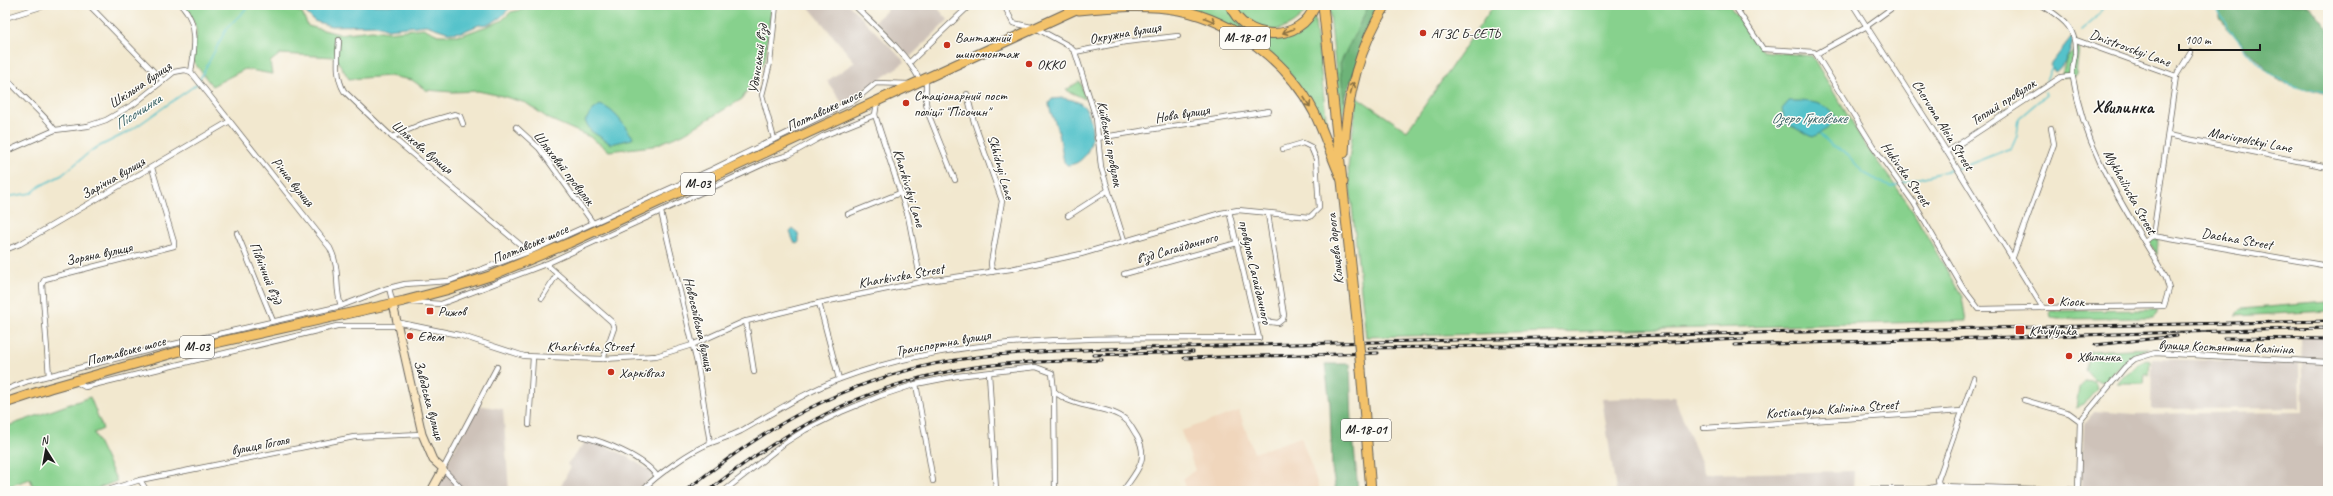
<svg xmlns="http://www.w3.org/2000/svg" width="2333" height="496" viewBox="0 0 2333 496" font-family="Caveat,sans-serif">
  <rect width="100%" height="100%" fill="#fdfcf7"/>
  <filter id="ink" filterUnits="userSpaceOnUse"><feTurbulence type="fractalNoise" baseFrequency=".025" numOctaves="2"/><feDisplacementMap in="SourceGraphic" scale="8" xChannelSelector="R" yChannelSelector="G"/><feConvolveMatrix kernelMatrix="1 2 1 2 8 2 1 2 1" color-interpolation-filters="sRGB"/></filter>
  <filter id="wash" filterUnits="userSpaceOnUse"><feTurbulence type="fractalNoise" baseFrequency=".012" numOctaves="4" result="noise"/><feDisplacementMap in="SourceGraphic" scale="16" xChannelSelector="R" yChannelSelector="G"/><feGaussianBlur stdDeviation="0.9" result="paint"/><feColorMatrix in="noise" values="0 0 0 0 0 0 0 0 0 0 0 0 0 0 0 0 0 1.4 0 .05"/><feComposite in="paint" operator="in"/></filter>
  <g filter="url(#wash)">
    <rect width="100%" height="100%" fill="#f2e8cf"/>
    <!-- built -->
    <path fill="#f0d6bc" d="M1239 411 1254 453 1301 437 1320 491H1187L1183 479 1195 470 1181 431Z"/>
    <!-- industrial -->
    <g fill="#cec2b9">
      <path d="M807 5H849L905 62 843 104 827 81 855 62Z"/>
      <path d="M893 5H935L948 20 910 57 875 21Z"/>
      <path d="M2328 335V491H2147V487H2081L2084 424 2094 411 2135 414 2303 412 2301 336Z"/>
      <path d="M2152 359 2299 363 2300 408 2151 409Z"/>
      <path d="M1674 397 1706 474 1854 471 1853 491H1616L1602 399Z"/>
      <path d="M477 405 503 409 509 491H433Z"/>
      <path d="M587 440 596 441 628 457 652 472V477L636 491H531L543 488 559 490 570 468 567 464Z"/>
    </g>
    <!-- green -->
    <g fill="#87d18d" stroke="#527654">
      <path d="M181 5H285L302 13 308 26 339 34 372 30 389 32 423 28 438 35H462L501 21 511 12 543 5H772L765 60 742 99 683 134 653 146 609 151 590 137 549 119 526 103 502 96 478 91 452 92 426 90 412 80 389 76 349 79 335 57 280 54 270 62 272 74 245 69 212 86 190 57C200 31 199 26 181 5Z"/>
      <path d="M1157 5H1227C1233 16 1242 20 1253 26 1287 45 1287 37 1314 13L1329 141 1289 72 1232 27Z"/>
      <path d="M1233 5H1309C1299 27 1267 40 1247 22 1241 18 1237 10 1233 5Z"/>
      <path d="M1329 5H1384L1348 89 1341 124Z"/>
      <path d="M1494 5H1729L1762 51 1812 56 1866 146 1908 203 1962 297 1966 321 1366 337 1348 168 1357 97 1407 131Z"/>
      <path d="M2079 46 2076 76 2061 77 2066 59Z"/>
      <path d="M1080 81 1085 99 1066 90Z"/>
      <path d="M2155 238 2158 240 2157 255 2149 241Z"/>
      <path d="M2328 302V311L2235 316 2242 309Z"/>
      <path d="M2157 310V315L2154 318 2058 319 2051 318 2050 311Z"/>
      <path d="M2149 348 2132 355 2104 382 2094 380 2085 370 2090 351Z"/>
      <path d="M2148 360 2150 361 2149 375 2145 374 2144 383H2117L2139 364Z"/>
      <path d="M2084 381 2094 382 2097 389 2084 404 2076 407 2079 388Z"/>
      <path d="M90 397 103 429 94 433 117 481 91 491H35L30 479 7 487 5 483V427Z"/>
    </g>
    <!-- forest -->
    <g fill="#6db378" stroke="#44684a">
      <path d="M1369 5H1381L1373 18 1344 102 1340 64Z"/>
      <path d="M2219 5H2309L2328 29V95L2279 82 2219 19Z"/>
      <path d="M1325 364H1350L1352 424 1358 491H1336L1332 469 1330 404Z"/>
    </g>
    <!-- water -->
    <g fill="#55c2ca" stroke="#386f73">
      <path d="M293 5H520L510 8 500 18 489 24 479 25 462 32 450 33 426 25 388 29 377 25 331 26 314 21 305 12Z"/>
      <path d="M2072 37C2075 47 2063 67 2055 72L2050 65Z"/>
      <path d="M1063 98C1067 99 1074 100 1078 102 1100 113 1096 165 1067 165L1064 162C1062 153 1061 143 1059 133 1057 123 1049 113 1049 103L1052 99Z"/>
      <path d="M1789 101C1808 101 1825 101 1836 117L1827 129 1813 137 1785 123 1782 109Z"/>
      <path d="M600 105C615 109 624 126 633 137L632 139 611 144 591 131 585 121 592 111Z"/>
      <path d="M793 229 798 233 799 242 797 244 794 242 790 232Z"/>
    </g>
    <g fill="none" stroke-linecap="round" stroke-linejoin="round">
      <!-- stream -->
      <g stroke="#55c2ca" stroke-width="1.5">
        <path d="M2214 5C2225 26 2259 69 2281 81 2295 88 2313 90 2328 94"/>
        <path d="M2081 30 2095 18 2105 5"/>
        <path d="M2045 82 2052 67"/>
        <path d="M1820 134 1833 147 1844 151 1864 173 1890 187 1899 184"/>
        <path d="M1902 183 1965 166 2011 148 2017 135 2019 118 2046 95 2045 92"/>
        <path d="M5 197 32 193 40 186 62 175 92 150 130 131 197 84 227 28 250 5"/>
      </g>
    </g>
  </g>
  <g filter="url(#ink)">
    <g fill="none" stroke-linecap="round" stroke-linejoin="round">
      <!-- street casing -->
      <g stroke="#67635b" stroke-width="6">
        <g id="street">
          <path d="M89 5 163 81"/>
          <path d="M182 5C199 25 195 48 191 72"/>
          <path d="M854 5C878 29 904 50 920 80"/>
          <path d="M1004 5 1013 23 1036 28 1069 46 1075 52 1096 118 1101 167 1124 240"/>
          <path d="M1734 5 1763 49 1814 52 1816 54 1873 146 1914 203 1963 288 1979 309 2164 306 2169 289 2166 278C2128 212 2086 156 2073 78 2071 70 2074 61 2075 54 2077 26 2062 19 2042 5"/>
          <path d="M1853 5 1947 152 2043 308"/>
          <path d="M5 18 47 5"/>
          <path d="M339 40C338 57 335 76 344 91L392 137 529 252"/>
          <path d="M2076 40 2176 76"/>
          <path d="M1075 52 1125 42 1178 36"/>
          <path d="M1816 54 1867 26 1896 5"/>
          <path d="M910 62 970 5"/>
          <path d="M5 76C20 96 41 110 55 130"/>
          <path d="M926 78V103L928 113 955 180"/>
          <path d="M967 94 974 122 1002 201 991 263 992 272"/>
          <path d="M877 102 875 115 908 216 921 282"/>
          <path d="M516 127 539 148 593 223"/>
          <path d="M2168 135 2328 167"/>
          <path d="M392 137 424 123 455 114 460 116 463 124"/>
          <path d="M1097 138 1269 111"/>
          <path d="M774 139 762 95 770 63 776 5"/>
          <path d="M5 152 55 130 88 126 106 120 134 104 174 72 185 70 191 72 330 248C341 270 334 285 341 306"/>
          <path d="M1947 152 2061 77 2072 76"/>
          <path d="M661 212 698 367 710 443"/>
          <path d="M848 214 900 193"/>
          <path d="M1068 216 1107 191"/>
          <path d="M237 233 273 321"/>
          <path d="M2153 236 2176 76 2191 52"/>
          <path d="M2144 241 2153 236 2328 266"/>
          <path d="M5 250 20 244 230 121"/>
          <path d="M2013 257 2054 144 2051 128"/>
          <path d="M546 264 612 322 614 328 603 359"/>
          <path d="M1124 274 1237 243"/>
          <path d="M389 288 393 304"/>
          <path d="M542 298 557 274"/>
          <path d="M410 302 441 304 546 264 772 160 789 155 823 136 875 115"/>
          <path d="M819 303 839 379"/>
          <path d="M1255 320 1278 323 1283 319 1284 315 1268 214"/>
          <path d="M746 321 754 372"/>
          <path d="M396 322 459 335 524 356 603 359 656 356 692 345 743 322 819 303 921 282 1011 269 1081 254 1221 213 1238 210 1310 217 1319 208 1316 159 1311 147 1303 143 1283 149"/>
          <path d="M989 373 996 491"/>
          <path d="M49 376 42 284 45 279 174 246V242L152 168"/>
          <path d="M1974 378 1938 480 1939 486 2078 490 2080 421 2125 367 2135 359 2155 353 2328 362"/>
          <path d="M76 382 85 387 337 326H397"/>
          <path d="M916 384 933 481"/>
          <path d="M5 390 28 381 161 347 341 306 385 289 405 284 449 281 529 252 711 170 855 100 876 83 910 84"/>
          <path d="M1054 391 1055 491"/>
          <path d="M2024 400 2069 413 2080 421"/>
          <path d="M529 425 533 357"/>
          <path d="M1704 428 1962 411"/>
          <path d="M581 436C604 442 642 456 657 476"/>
          <path d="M140 480 147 491"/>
          <path d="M1872 489H1926L1939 486"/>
          <path d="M105 491 140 480 354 437 422 434"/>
          <path d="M464 491 443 469 497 367"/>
          <path d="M641 491C656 476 691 450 711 443 721 439 731 436 741 431 773 413 805 392 840 379 972 329 1120 340 1259 338L1229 211"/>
          <path d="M724 491 786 442 805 430 841 412 880 396 916 384 957 376 1036 367 1052 373 1054 391C1076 411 1109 404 1127 421 1131 425 1134 432 1137 436 1150 460 1136 472 1123 491"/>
        </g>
      </g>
      <!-- secondary casing -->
      <g stroke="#67635b" stroke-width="9">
        <path id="secondary" d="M393 304 422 434 433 460 443 469 431 491"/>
      </g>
      <!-- highway casing -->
      <g stroke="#67635b" stroke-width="11">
        <g id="highway">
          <path d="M1230 5C1244 42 1302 44 1315 5"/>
          <path d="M1323 5 1357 320"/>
          <path d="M1079 10C1112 7 1146 4 1179 10 1234 21 1288 62 1314 112 1325 134 1332 159 1343 182"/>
          <path d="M1344 153C1346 102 1358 48 1386 5"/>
          <path d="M1361 370 1371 491"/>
          <path d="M5 403 50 388 184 350 404 301 446 290 490 276 569 243 1085 5"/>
        </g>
      </g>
      <!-- street -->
      <use href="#street" stroke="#fff" stroke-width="4.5"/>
      <!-- secondary -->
      <use href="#secondary" stroke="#fae7c3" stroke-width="7"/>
      <!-- highway -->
      <use href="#highway" stroke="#f3c26a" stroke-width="9"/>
      <!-- rail casing -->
      <g stroke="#1c1c1c" stroke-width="3">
        <g id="rail">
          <path d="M2224 338 2328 339"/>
          <path d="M1734 345 2328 328"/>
          <path d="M2095 345 2177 336"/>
          <path d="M1369 348 1621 344 1743 339"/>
          <path d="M1093 355 1193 352"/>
          <path d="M1184 358 1378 353"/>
          <path d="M685 491C759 433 828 389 921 367 982 352 1044 352 1106 349 1195 346 1285 344 1375 342 1693 333 2010 328 2328 321"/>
          <path d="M708 491C782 432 863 386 957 370 1005 361 1054 362 1102 360"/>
        </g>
      </g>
      <!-- rail -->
      <use href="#rail" stroke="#fdfcf7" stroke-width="1.5" stroke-dasharray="4.5" stroke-linecap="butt"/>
      <!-- highway-bridge casing -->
      <g stroke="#67635b" stroke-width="11" stroke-linecap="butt">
        <path id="highway-bridge" d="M1357 320 1361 370"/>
      </g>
      <!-- highway-bridge -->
      <use href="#highway-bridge" stroke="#f3c26a" stroke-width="9"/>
    </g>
    <!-- one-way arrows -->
    <defs><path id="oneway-shaft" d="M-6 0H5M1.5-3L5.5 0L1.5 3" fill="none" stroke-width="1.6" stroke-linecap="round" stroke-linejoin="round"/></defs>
    <g stroke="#886f43">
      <use href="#oneway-shaft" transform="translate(1210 20) rotate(22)"/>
      <use href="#oneway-shaft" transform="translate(1288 31) rotate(160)"/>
      <use href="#oneway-shaft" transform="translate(1352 88) rotate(-74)"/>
      <use href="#oneway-shaft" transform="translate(1307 102) rotate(57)"/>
    </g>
  </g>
  <!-- markers -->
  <g fill="#c8321e" stroke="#fdfcf7" stroke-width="1.5">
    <circle cx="1423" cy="33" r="4"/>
    <circle cx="947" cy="45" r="4"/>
    <circle cx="1029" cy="64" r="4"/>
    <circle cx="906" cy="103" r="4"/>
    <circle cx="2051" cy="301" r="4"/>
    <rect x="426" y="307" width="8" height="8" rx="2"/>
    <rect x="2015" y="325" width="10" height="10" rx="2"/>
    <circle cx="410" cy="336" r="4"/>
    <circle cx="2069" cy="356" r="4"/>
    <circle cx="611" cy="372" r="4"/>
  </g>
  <g text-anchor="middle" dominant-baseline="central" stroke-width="3" stroke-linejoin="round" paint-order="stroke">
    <!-- shield labels -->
    <g fill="#fdfcf7" stroke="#605f5e" stroke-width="1">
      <rect x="1220" y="27" width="50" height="22" rx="3"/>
      <rect x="681" y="173" width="34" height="22" rx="3"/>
      <rect x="180" y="336" width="34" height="22" rx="3"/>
      <rect x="1341" y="419" width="50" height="22" rx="3"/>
    </g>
    <g font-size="13" font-weight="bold" fill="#1c1c1c">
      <text x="1245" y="38">М-18-01</text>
      <text x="698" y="184">М-03</text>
      <text x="197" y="347">М-03</text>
      <text x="1366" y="430">М-18-01</text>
    </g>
    <!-- street labels -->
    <g font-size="14" fill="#1c1c1c" stroke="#fdfcf7">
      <text transform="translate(1125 33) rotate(-10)">Окружна вулиця</text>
      <text transform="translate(2130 48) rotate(20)">Dnistrovskyi Lane</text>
      <text transform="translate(758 59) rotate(-82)">Удянський в’їзд</text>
      <text transform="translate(140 85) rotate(-34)">Шкільна вулиця</text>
      <text transform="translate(2003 102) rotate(-33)">Теплий провулок</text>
      <text transform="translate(824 110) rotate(-25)">Полтавське шосе</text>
      <text transform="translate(1182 114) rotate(-9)">Нова вулиця</text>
      <text transform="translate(1943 125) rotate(58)">Chervona Aleia Street</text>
      <text transform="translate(2250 140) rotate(11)">Mariupolskyi Lane</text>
      <text transform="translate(1110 144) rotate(79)">Київський провулок</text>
      <text transform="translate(422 147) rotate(40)">Шляхова вулиця</text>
      <text transform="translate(1001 167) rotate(74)">Skhidnyi Lane</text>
      <text transform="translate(564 168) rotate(52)">Шляховий провулок</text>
      <text transform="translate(1906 174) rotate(55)">Hukivska Street</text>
      <text transform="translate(113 178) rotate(-30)">Зарічна вулиця</text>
      <text transform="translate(293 182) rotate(51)">Річна вулиця</text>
      <text transform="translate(909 188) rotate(73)">Kharkivskyi Lane</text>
      <text transform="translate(2130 192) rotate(61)">Mykhailivska Street</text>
      <text transform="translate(2237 239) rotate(10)">Dachna Street</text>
      <text transform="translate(530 244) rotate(-23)">Полтавське шосе</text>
      <text transform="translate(1177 248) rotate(-16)">в’їзд Сагайдачного</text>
      <text transform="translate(1335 249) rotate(-96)">Кільцева дорога</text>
      <text transform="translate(99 254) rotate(-12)">Зоряна вулиця</text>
      <text transform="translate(1255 272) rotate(77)">провулок Сагайдачного</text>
      <text transform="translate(266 273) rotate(68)">Північний в’їзд</text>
      <text transform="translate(901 276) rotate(-10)">Kharkivska Street</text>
      <text transform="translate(699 324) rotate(77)">Новоселівська вулиця</text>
      <text transform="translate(943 343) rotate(-10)">Транспортна вулиця</text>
      <text x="590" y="346">Kharkivska Street</text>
      <text transform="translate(2226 347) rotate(2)">вулиця Костянтина Калініна</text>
      <text transform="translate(126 351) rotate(-15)">Полтавське шосе</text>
      <text transform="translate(429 400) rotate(75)">Заводська вулиця</text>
      <text transform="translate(1832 409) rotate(-4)">Kostiantyna Kalinina Street</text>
      <text transform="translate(260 445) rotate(-11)">вулиця Гоголя</text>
    </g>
    <!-- poi labels -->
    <g font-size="14" fill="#1c1c1c" stroke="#fdfcf7" text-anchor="start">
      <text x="1431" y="33">АГЗС Б-СЕТЬ</text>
      <text x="955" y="37">Вантажний<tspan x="955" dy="16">шиномонтаж</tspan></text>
      <text x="1037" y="64">OKKO</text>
      <text x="914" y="95">Стаціонарний пост<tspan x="914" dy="16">поліції "Пісочин"</tspan></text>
      <text x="2059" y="301">Кіоск</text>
      <text x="438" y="311">Рижов</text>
      <text x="2029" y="330">Khvylynka</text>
      <text x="418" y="336">Едем</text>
      <text x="2077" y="356">Хвилинка</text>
      <text x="619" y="372">Харківгаз</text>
    </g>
    <!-- water labels -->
    <g font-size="15" font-style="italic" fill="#335e62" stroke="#fdfcf7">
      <text transform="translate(138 112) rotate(-33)">Пісочинка</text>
      <text x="1809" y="118">Озеро Гуковське</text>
    </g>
    <!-- district labels -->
    <g font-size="18" font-weight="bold" fill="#1c1c1c" stroke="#fdfcf7">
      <text x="2123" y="107">Хвилинка</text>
    </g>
  </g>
  <!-- margin -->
  <rect width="2333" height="496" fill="none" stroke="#fdfcf7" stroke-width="20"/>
  <!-- north arrow -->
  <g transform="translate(46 450) rotate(349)" stroke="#fdfcf7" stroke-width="3" paint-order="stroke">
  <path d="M0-3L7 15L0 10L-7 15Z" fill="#1c1c1c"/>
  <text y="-6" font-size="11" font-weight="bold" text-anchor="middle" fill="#1c1c1c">N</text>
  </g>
  <!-- scale -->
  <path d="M2179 44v6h81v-6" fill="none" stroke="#1c1c1c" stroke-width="2"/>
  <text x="2185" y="44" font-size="12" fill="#1c1c1c" stroke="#fdfcf7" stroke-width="3" paint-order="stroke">100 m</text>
</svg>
